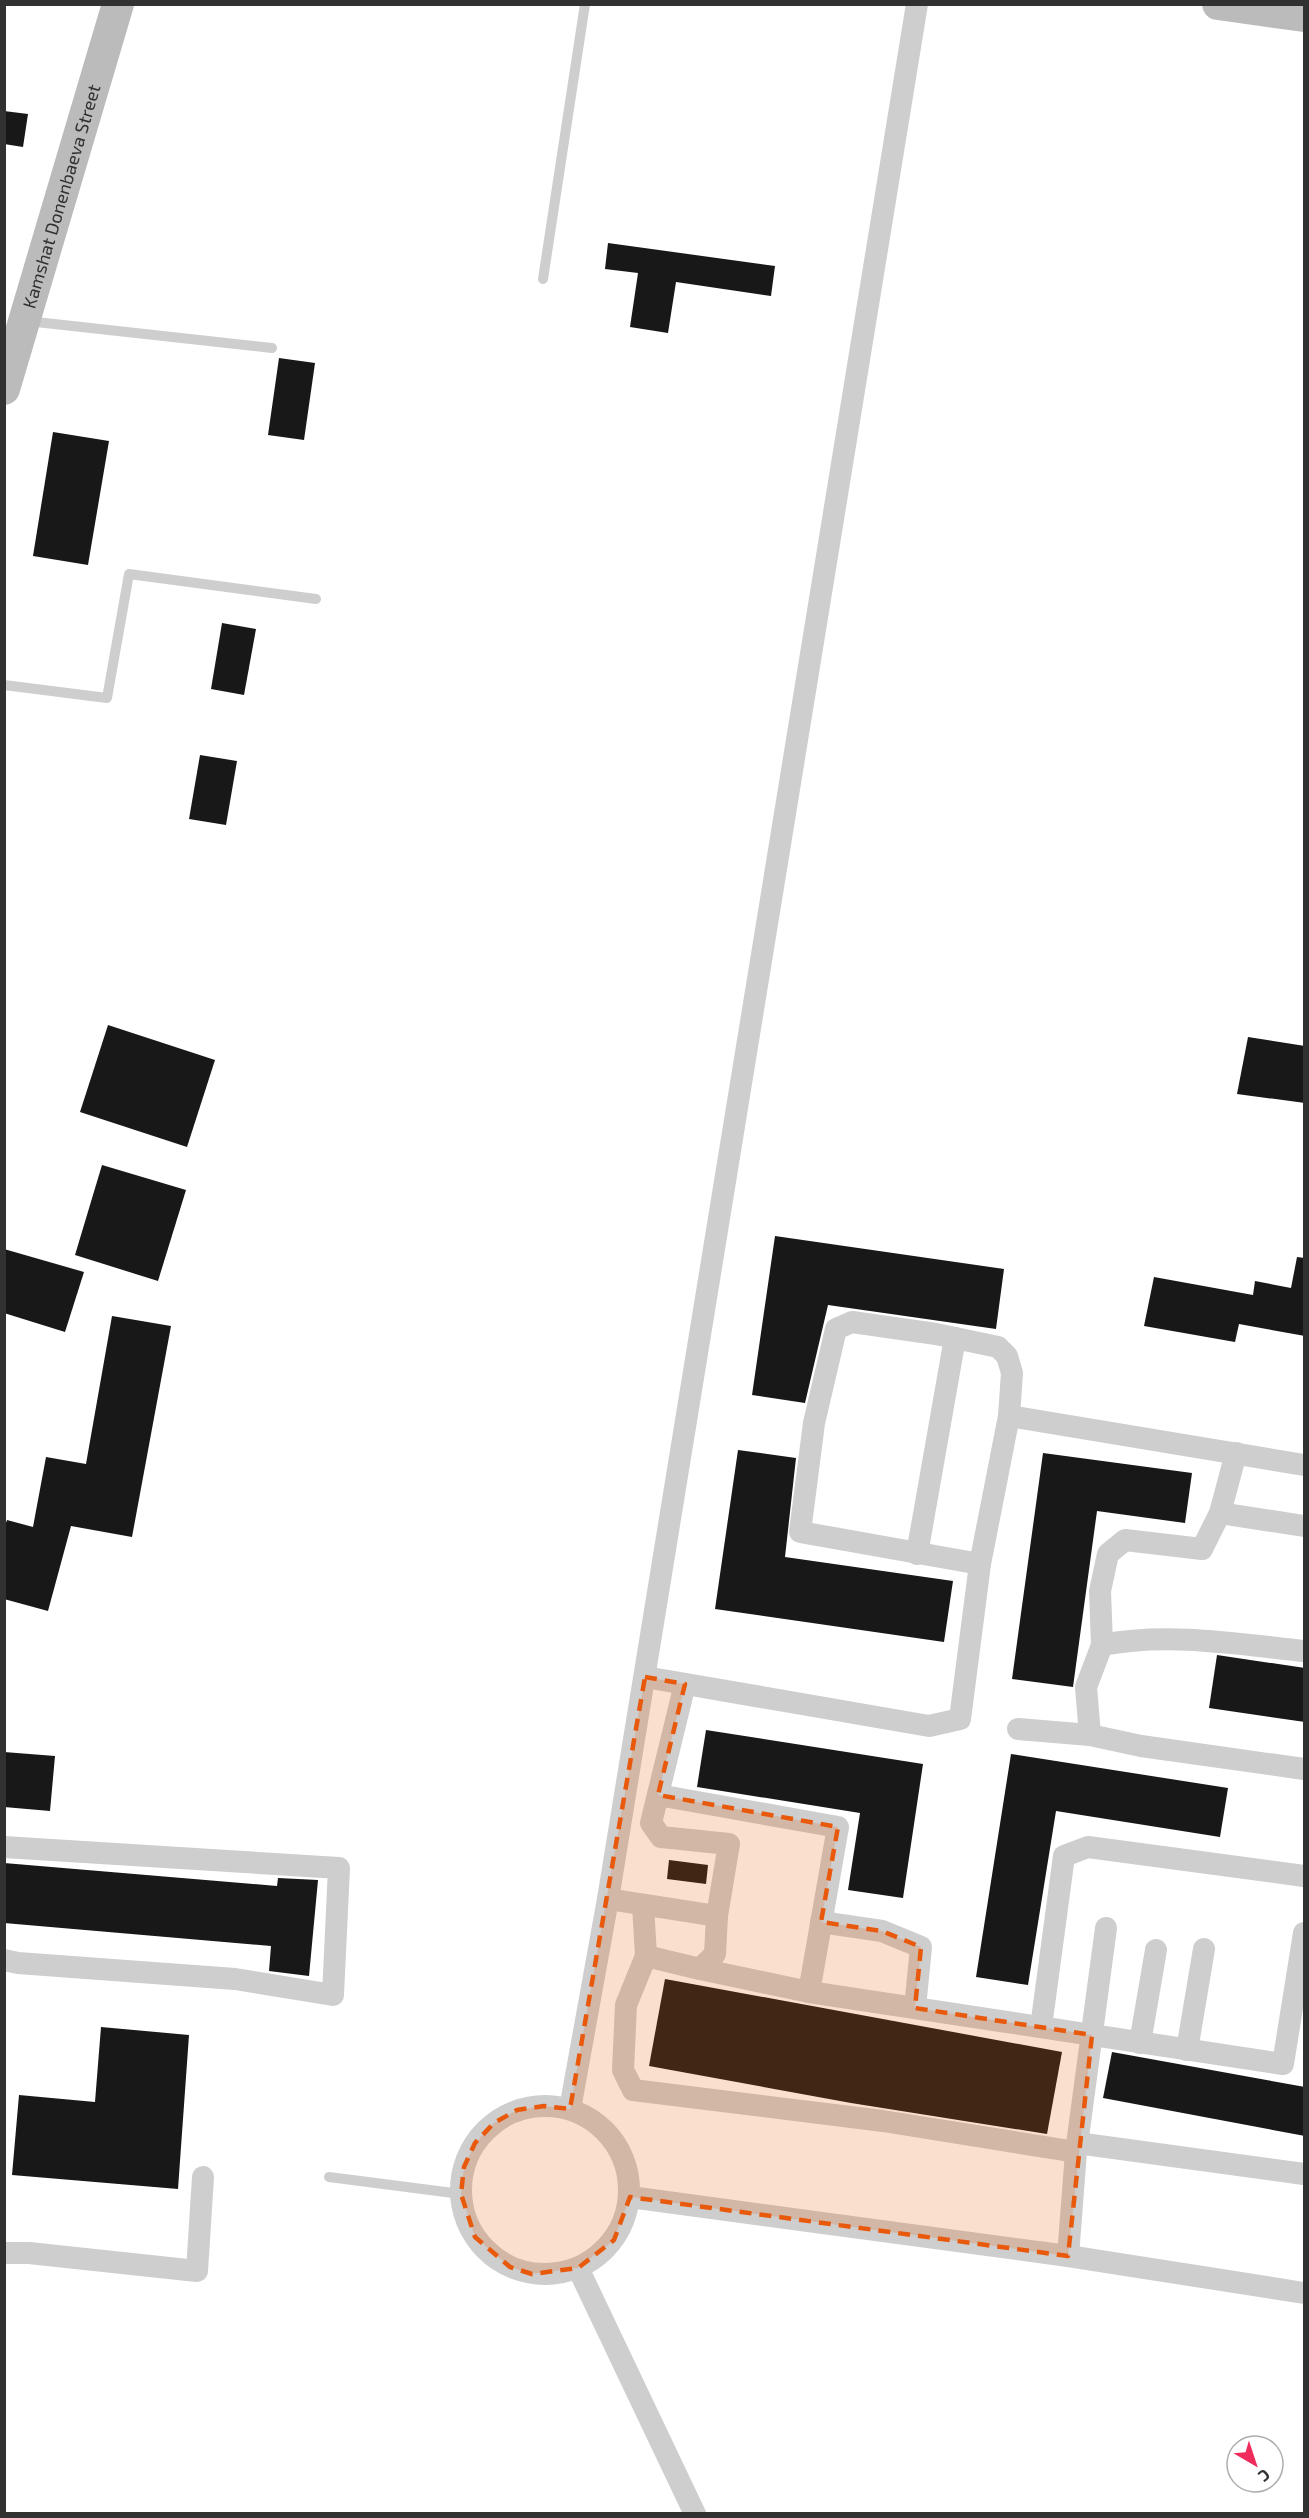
<svg xmlns="http://www.w3.org/2000/svg" width="1309" height="2518" viewBox="0 0 1309 2518" font-family="'Exo 2',sans-serif">
  <rect width="100%" height="100%" fill="#fff"/>
  <!-- building -->
  <g fill="#181818">
    <path d="M4 111 28 114 23 147 4 144Z"/>
    <path d="M608 243 775 266 771 296 676 282 668 333 630 327 638 273 605 269Z"/>
    <path d="M279 358 315 363 304 440 268 435Z"/>
    <path d="M53 432 109 441 88 565 33 556Z"/>
    <path d="M222 623 256 629 244 695 211 689Z"/>
    <path d="M200 755 237 761 226 825 189 819Z"/>
    <path d="M108 1025 215 1060 187 1147 80 1112Z"/>
    <path d="M1248 1037 1305 1046V1103L1237 1094Z"/>
    <path d="M102 1165 186 1190 158 1281 75 1255Z"/>
    <path d="M775 1236 1004 1269 996 1329 828 1305 805 1403 752 1395Z"/>
    <path d="M4 1249 84 1272 65 1332 4 1313Z"/>
    <path d="M1297 1257 1305 1258V1336L1239 1324 1235 1342 1144 1326 1154 1277 1253 1295 1255 1281 1291 1288Z"/>
    <path d="M112 1316 171 1326 132 1537 71 1526 48 1611 4 1599V1528L7 1520 33 1527 46 1457 86 1464Z"/>
    <path d="M738 1450 796 1458 785 1557 953 1581 944 1642 715 1609Z"/>
    <path d="M1043 1453 1192 1473 1185 1523 1097 1511 1073 1687 1012 1679Z"/>
    <path d="M1217 1655 1305 1668V1722L1209 1708Z"/>
    <path d="M706 1730 923 1764 903 1898 848 1890 860 1813 697 1787Z"/>
    <path d="M4 1752 55 1756 50 1811 4 1807Z"/>
    <path d="M1011 1754 1228 1788 1220 1837 1056 1811 1028 1985 976 1977Z"/>
    <path d="M669 1860 708 1865 706 1884 667 1879Z"/>
    <path d="M4 1863 277 1886 278 1878 318 1880 309 1976 269 1971 271 1946 4 1923Z"/>
    <path d="M665 1979 1062 2052 1047 2134 851 2103 649 2066Z"/>
    <path d="M101 2027 189 2035 178 2189 12 2175 19 2095 95 2102Z"/>
    <path d="M1112 2052 1305 2087V2136L1103 2098Z"/>
  </g>
  <g fill="none" stroke-linecap="round" stroke-linejoin="round">
    <!-- lane -->
    <g stroke="#cecece" stroke-width="10">
      <path d="M543 279 585 4"/>
      <path d="M27 321 272 348"/>
      <path d="M4 685 107 698 129 574 316 599"/>
      <path d="M329 2177 461 2194"/>
    </g>
    <!-- street -->
    <g stroke="#cecece" stroke-width="22">
      <path d="M852 1322 936 1334 998 1347 1007 1356 1012 1373 1009 1416 980 1564 800 1532 814 1423 836 1329Z"/>
      <path d="M1009 1416 1304 1465"/>
      <path d="M1220 1513 1304 1526"/>
      <path d="M917 1554 955 1338"/>
      <path d="M1102 1645 1100 1591 1108 1554 1125 1540 1202 1549 1220 1513 1236 1453"/>
      <path d="M1304 1651C1238 1644 1168 1632 1102 1645L1086 1687 1090 1735 1141 1746 1304 1769"/>
      <path d="M645 1677 929 1726 960 1719 980 1564"/>
      <path d="M1018 1729 1090 1735"/>
      <path d="M658 1795 838 1827 809 1992"/>
      <path d="M4 1847 339 1868 333 1995 235 1979 18 1963 4 1960"/>
      <path d="M608 1899 717 1916 729 1844 661 1837 651 1823 685 1684"/>
      <path d="M643 1905 646 1956 700 1969 715 1954 717 1916"/>
      <path d="M821 1922 882 1931 921 1947 915 2008"/>
      <path d="M646 1956 626 2005 623 2070 633 2090 883 2121 1076 2152"/>
      <path d="M700 1969 809 1992 1283 2064 1304 1933"/>
      <path d="M1041 2027 1064 1856 1088 1847 1304 1876"/>
      <path d="M1140 2043 1156 1950"/>
      <path d="M1187 2050 1204 1949"/>
      <circle cx="545" cy="2190" r="84"/>
      <path d="M570 2109 608 1899 917 4"/>
      <path d="M1077 2143 1304 2174"/>
      <path d="M630 2197 1068 2256 1304 2293"/>
      <path d="M4 2253H29L197 2271 203 2177"/>
      <path d="M1068 2256 1076 2152 1106 1928"/>
      <path d="M578 2268 695 2514"/>
    </g>
    <!-- secondary -->
    <g stroke="#bbb" stroke-width="32">
      <path d="M1218 4 1304 16"/>
      <path id="s1" d="M4 389 118 4"/>
    </g>
  </g>
  <!-- marked area -->
  <path fill="#e8590c" fill-opacity="0.2" stroke="#e8590c" stroke-width="4.5" stroke-dasharray="12 8" stroke-linejoin="round" d="M645 1677 685 1684 658 1795 838 1827 821 1922 882 1931 921 1947 915 2008 1092 2035 1068 2256 630 2197 614 2240 578 2268 532 2274 510 2267 475 2237 461 2194 464 2167 475 2143 494 2123 517 2110 544 2106 570 2109Z"/>
  <g text-anchor="middle" dominant-baseline="central" stroke-width="6" stroke-linejoin="round" paint-order="stroke">
    <!-- street labels -->
    <g font-size="18" fill="#313131" stroke="#fff">
      <text stroke="none"><textPath href="#s1" startOffset="201">Kamshat Donenbaeva Street</textPath></text>
    </g>
  </g>
  <!-- border -->
  <rect width="1309" height="2518" fill="none" stroke="#313131" stroke-width="12"/>
  <!-- north arrow -->
  <g transform="translate(1255 2464) rotate(141)"><circle r="28" fill="#ffffff" stroke="#adadad" stroke-width="1.5"/>
  <path d="M0-4.5L10 22L0 15L-10 22Z" fill="#f02c5c"/>
  <text y="-9" font-size="16" font-weight="bold" text-anchor="middle" fill="#313131">С</text>
  </g>
</svg>
